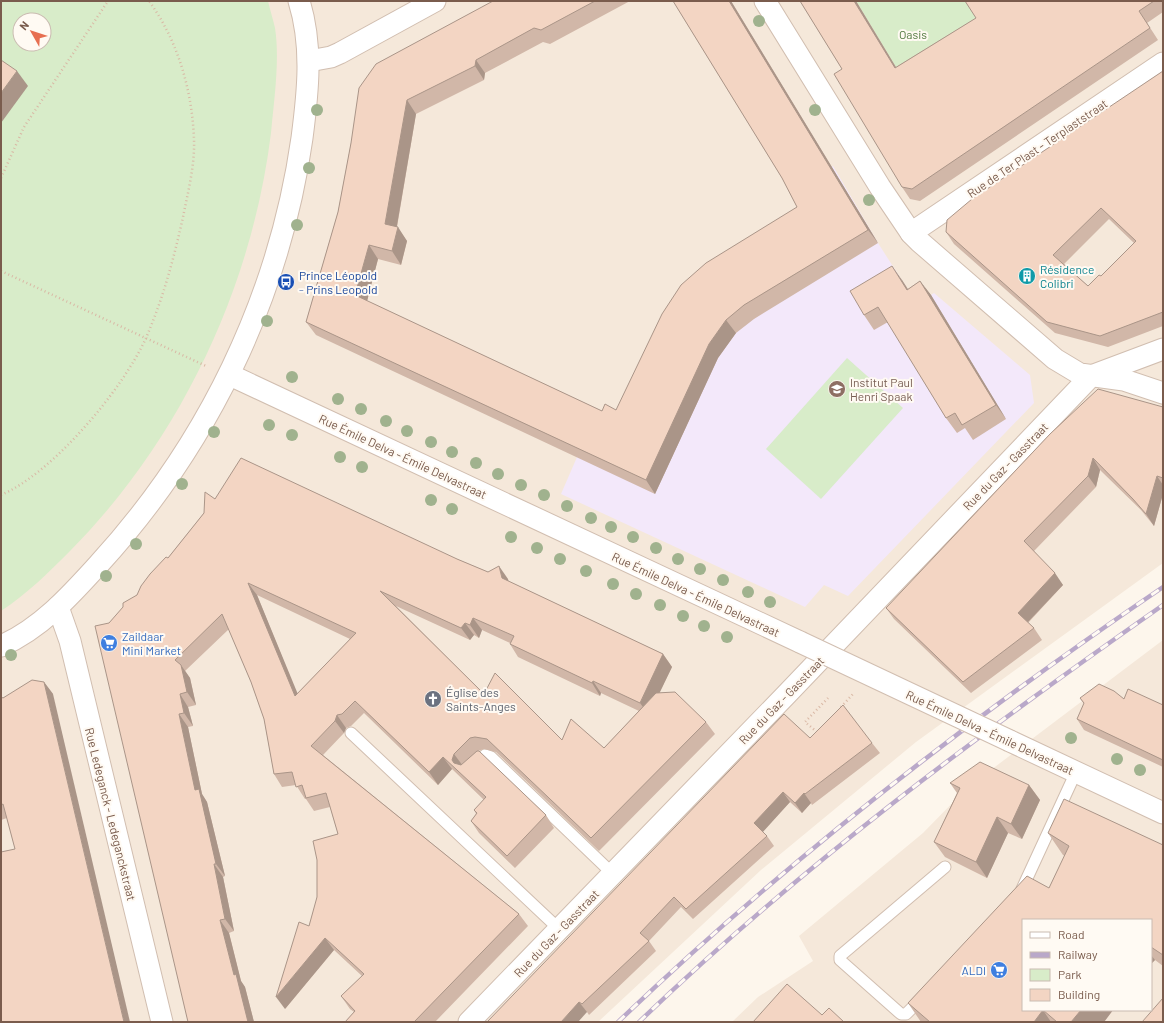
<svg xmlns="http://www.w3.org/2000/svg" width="1164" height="1023" viewBox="0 0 1164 1023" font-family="Barlow,sans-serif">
  <rect width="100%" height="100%" fill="#fdf6ec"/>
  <!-- residential -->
  <g fill="#f5e8da" fill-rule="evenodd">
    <path d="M1 1H1163V563L916 742 761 870 598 1022H1ZM20 20H44V44H20Z"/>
    <path d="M1163 640V1022L733 1021 758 997 813 961 799 936 923 833 967 788ZM1023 920H1151V1010H1023Z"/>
  </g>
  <!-- education -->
  <path fill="#f3e8fa" d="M833 166 878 243 917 304 934 293 1030 375 1034 403 848 596 824 585 805 607 561 494 594 418 611 426 807 220 791 191Z"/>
  <!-- green -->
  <g fill="#d8ecc9" fill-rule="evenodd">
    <path d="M1 1H268C270 10 273 19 275 28 280 59 274 101 271 133 252 288 180 440 70 551 48 573 27 594 1 611ZM20 20H44V44H20Z"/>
    <path d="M856 1H966L982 26 896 68Z"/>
    <path d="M847 358 903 408 821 499 766 449Z"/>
  </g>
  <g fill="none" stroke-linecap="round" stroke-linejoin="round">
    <!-- lane casing -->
    <g stroke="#d1beb0" stroke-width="13">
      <g id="lane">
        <path d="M351 733 559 929"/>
        <path d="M474 765 485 755 491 757 613 874"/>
        <path d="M1022 889 1076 772"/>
        <path d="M922 998 906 1014H901L840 960V956L945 867"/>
      </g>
    </g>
    <!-- street casing -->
    <g stroke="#d1beb0" stroke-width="23">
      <g id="street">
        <path d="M765 1 880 187 911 233 920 242 1055 359 1080 374 1124 380 1163 393"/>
        <path d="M309 61 331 57 340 53 435 1"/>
        <path d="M911 233 1163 63"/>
        <path d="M230 375 800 642"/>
        <path d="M58 607 70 641 162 1022"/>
        <path d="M1 646C40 629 70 596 98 565 207 446 279 299 302 138 308 92 313 46 299 1"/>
        <path d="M1010 741 1163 813"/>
        <path d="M469 1022 785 696 1091 376 1163 349"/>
      </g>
    </g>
    <!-- path -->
    <g stroke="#d9b8a5" stroke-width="2.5" stroke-dasharray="1 3" stroke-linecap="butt">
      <path d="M1 178 24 127 108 1"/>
      <path d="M1 271 206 366"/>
      <path d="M1 495C53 473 123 389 146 338 163 299 174 258 183 217 188 192 195 165 194 139 192 90 178 41 149 1"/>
      <path d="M841 707 853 694"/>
      <path d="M817 732 805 722 828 698"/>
    </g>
    <!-- lane -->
    <use href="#lane" stroke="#fff" stroke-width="11"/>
    <!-- street -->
    <use href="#street" stroke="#fff" stroke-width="21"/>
    <!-- rail casing -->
    <g stroke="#b9a8c9" stroke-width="4.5">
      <g id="rail">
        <path d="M618 1022C786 861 970 718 1163 587"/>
        <path d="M639 1022C801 866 980 733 1163 605"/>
      </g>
    </g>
    <!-- rail -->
    <use href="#rail" stroke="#fffaf3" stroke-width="3" stroke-dasharray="9" stroke-linecap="butt"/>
    <!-- street-bridge casing -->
    <g stroke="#d1beb0" stroke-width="23" stroke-linecap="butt">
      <path id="street-bridge" d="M800 642 1010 741"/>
    </g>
    <!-- street-bridge -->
    <use href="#street-bridge" stroke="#fff" stroke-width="21"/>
  </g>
  <!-- trees -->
  <g fill="#a0b28e">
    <circle cx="759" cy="21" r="6"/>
    <circle cx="317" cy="110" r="6"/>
    <circle cx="815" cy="110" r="6"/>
    <circle cx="309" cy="168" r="6"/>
    <circle cx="869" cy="200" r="6"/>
    <circle cx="297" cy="225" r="6"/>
    <circle cx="267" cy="321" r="6"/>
    <circle cx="292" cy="377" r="6"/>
    <circle cx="338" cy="399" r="6"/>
    <circle cx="361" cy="409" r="6"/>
    <circle cx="386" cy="421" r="6"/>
    <circle cx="269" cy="425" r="6"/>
    <circle cx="407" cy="431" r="6"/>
    <circle cx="214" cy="432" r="6"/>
    <circle cx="292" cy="435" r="6"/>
    <circle cx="431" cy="442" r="6"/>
    <circle cx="452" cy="452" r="6"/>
    <circle cx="340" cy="457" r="6"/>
    <circle cx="476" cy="463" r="6"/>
    <circle cx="362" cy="467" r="6"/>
    <circle cx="498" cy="474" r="6"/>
    <circle cx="182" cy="484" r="6"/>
    <circle cx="521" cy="485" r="6"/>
    <circle cx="544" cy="495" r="6"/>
    <circle cx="431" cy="500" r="6"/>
    <circle cx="567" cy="506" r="6"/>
    <circle cx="452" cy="509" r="6"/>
    <circle cx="591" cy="518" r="6"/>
    <circle cx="611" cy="527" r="6"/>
    <circle cx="511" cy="537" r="6"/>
    <circle cx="633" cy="537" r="6"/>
    <circle cx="136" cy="544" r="6"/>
    <circle cx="537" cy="548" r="6"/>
    <circle cx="656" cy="548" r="6"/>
    <circle cx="560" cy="559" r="6"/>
    <circle cx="678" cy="559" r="6"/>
    <circle cx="700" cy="569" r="6"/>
    <circle cx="586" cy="571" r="6"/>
    <circle cx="106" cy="576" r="6"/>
    <circle cx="723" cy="580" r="6"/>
    <circle cx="613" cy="584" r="6"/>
    <circle cx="748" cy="592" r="6"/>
    <circle cx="636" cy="594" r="6"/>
    <circle cx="770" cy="602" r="6"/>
    <circle cx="660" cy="605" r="6"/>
    <circle cx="683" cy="616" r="6"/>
    <circle cx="704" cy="626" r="6"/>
    <circle cx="727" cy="637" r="6"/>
    <circle cx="11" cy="655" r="6"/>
    <circle cx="1071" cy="738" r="6"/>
    <circle cx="1117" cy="759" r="6"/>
    <circle cx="1140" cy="770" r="6"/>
  </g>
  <!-- wall -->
  <g fill="#d1b7a8" fill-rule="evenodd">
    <path d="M493 1H630L550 44 543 42 485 73 484 80 416 114 397 227 407 241 401 265 378 259 367 301 602 411 616 410 797 207 782 178 673 1H731L878 243 754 319 736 333 718 358 655 494 316 335 306 322 338 212 351 143Z"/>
    <path d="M800 1H856L896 67 976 18 965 1H1163V12L1147 23 1158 40 920 201 910 199 902 187 842 69Z"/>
    <path d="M1163 71V326L1108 347 1055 333 954 244 946 232ZM1109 219 1134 243 1101 276 1088 286 1064 264Z"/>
    <path d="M902 280 908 289 920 281 931 295 1006 419 973 440 965 428 957 433 946 418 888 322 874 330 864 315Z"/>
    <path d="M1163 407V494L1154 526 1141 510 1100 470 1096 487 1034 551 1063 585 1028 623 1034 628 1042 640 971 693 894 619 886 608Z"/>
    <path d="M215 499 457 559 488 572 508 579V581L663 654 672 667 659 693 706 722 715 734 599 851 496 752 484 749 478 751 546 815 554 828 515 868 479 833 471 821 476 814 474 810 484 800 452 769 438 785 364 713 351 726 346 728 344 733 323 755 519 914 528 926 435 1022H345L354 1012 350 1009 341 996 362 976 334 950 285 1009 309 926 338 834 330 807 314 811 306 799H305L296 785 282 787 274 774 264 719 251 682 229 629 185 671 190 678 196 705 188 707 193 726 188 727 202 794 207 802 225 876 223 877 234 931 229 933 241 981 245 987 254 1022H188L109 623 137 595 168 558ZM257 595 350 639 297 694ZM396 606 470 640 474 635 479 638 482 630 510 643V644L518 657 600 696 601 693 639 711 604 748 562 740 484 694Z"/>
    <path d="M44 682 53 694 15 849 7 818 1 820V697L3 698Z"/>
    <path d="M1080 698 1124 699 1163 705V767L1084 730 1077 719 1084 704Z"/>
    <path d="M810 738 872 743 880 753 812 805 811 803 802 813 790 802 762 832 767 836 774 846 693 919 681 907 649 941 656 951 589 1015 587 1012 487 1022Z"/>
    <path d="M950 783 1029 785 1040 800 1022 839 1008 833 987 878 945 857 934 842 957 793Z"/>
    <path d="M1048 833 1163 845V966L1155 960 1151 964V920H1023L1113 1010 1104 1022H921L908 1003 1049 888 1065 856 1063 855Z"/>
  </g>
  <!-- shaded-wall -->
  <g fill="#aa9588">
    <path d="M729 1H731L878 243 868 230Z"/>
    <path d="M854 1H856L903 79 895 68Z"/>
    <path d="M476 60 485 73 484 80 475 66Z"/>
    <path d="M17 71 28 86 1 123V93Z"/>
    <path d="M407 100 416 114 395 237 385 224Z"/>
    <path d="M398 227 407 241 401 265 392 251Z"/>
    <path d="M369 245 378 259 365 309 355 295Z"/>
    <path d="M892 266 902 280 917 304 907 290Z"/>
    <path d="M920 281 931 295 1006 419 996 405Z"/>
    <path d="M726 320 736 333 718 358 655 494 646 480 709 344Z"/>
    <path d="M1093 458 1100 470 1096 487 1088 476Z"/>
    <path d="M1157 476 1163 485V494L1154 526 1146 514Z"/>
    <path d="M499 566 508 579 511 591 502 578Z"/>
    <path d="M1055 573 1063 585 1026 624 1018 613Z"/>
    <path d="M248 583 257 595 304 709 295 696Z"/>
    <path d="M473 618 482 630 479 638 470 625Z"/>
    <path d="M465 623 474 635 470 640 461 628Z"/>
    <path d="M663 654 672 667 649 715 640 703Z"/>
    <path d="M181 665 190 678 196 705 187 692Z"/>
    <path d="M593 681 601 693 600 696 592 683Z"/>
    <path d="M44 682 53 694 130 1022H124Z"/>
    <path d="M180 694 188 707 193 726 184 713Z"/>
    <path d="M179 714 188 727 202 794 207 802 225 876 216 864 195 790Z"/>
    <path d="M337 715 346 728 344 733 335 721Z"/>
    <path d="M454 754 463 766 454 763 452 760Z"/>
    <path d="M443 757 452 769 438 785 429 772Z"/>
    <path d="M1029 785 1040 800 1022 839 1011 824Z"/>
    <path d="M783 792 790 802 761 834 754 823Z"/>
    <path d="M804 793 811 803 802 813 795 803Z"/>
    <path d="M997 817 1008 833 987 878 976 862Z"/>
    <path d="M214 864 223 877 234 931 225 919Z"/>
    <path d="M220 920 229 933 241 981 245 987 254 1022H248L234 975Z"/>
    <path d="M325 938 334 950 285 1009 276 997Z"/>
    <path d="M1151 955 1155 960 1151 964Z"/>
    <path d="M579 1002 587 1012 578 1022H561Z"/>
    <path d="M1043 1010 1051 1022H1034Z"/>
    <path d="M1081 1010H1113L1104 1022H1071Z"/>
  </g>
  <!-- building -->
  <g fill="#f3d5c3" stroke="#aa9588" fill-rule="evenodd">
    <path d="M493 1H595L541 30 534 28 476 60 475 66 407 100 385 224 398 227 392 251 369 245 355 295 602 411 605 404 616 410 662 314 681 285 706 263 797 207 782 178 673 1H729L868 230 744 305 726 320 709 344 646 480 306 322 338 212 351 143 359 88 376 64Z"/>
    <path d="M800 1H854L895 68 976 18 965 1H1154L1139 11 1150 28 912 189 902 187 834 74 842 69Z"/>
    <path d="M1 60 17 71 1 93Z"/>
    <path d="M1163 71V312L1100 336 1047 322 946 232 947 220 972 199ZM1101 208 1136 241 1101 276 1099 275 1088 286 1053 255Z"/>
    <path d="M892 266 907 290 920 281 996 405 962 425 955 413 946 418 878 307 864 315 850 291Z"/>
    <path d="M1098 389 1163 407V478L1157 476 1146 514 1133 499 1093 458 1088 476 1024 541 1055 573 1018 613 1034 628 963 682 886 608 1050 434Z"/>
    <path d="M241 458 457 559 488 572 499 566 502 578 663 654 640 703 593 681 592 683 510 644 514 636 473 618 470 625 465 623 461 628 380 591 484 694 495 673 562 740 571 719 604 748 656 693 675 692 706 722 591 838 487 739 475 737 470 738 454 754 452 760 454 763 461 765 477 751H479L546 815 507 856 471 821 477 813 474 810 486 797 443 757 429 772 355 701 342 714 337 715 335 721 311 746 519 914 414 1022H345L355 1011 341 996 364 974 325 938 276 997 299 922 309 926 317 897V860L313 841 338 834 326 793 306 798 302 785 296 787 292 772 274 774 264 719 251 682 222 614 175 660 181 665 187 692 180 694 184 713 179 714 195 790 199 789 216 864H214L225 919 220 920 234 975 236 974 248 1022H188L95 626 109 623 123 607V603L137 595 141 586 150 574 166 557 168 558 204 513 205 492 215 499ZM248 583 356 633 295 696Z"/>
    <path d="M32 680 44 682 124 1022H1V852L15 849 3 804 1 805V697L3 698Z"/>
    <path d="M1099 684 1114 691 1124 699 1128 689 1163 705V760L1077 719 1084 703 1080 698Z"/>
    <path d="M843 705 872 743 805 794 804 793 795 803 783 792 754 823 767 836 686 909 674 897 640 933 649 941 582 1004 579 1002 561 1022H487L784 714 810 738Z"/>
    <path d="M980 762 1029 785 1011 824 997 817 976 862 934 842 960 788 950 783Z"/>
    <path d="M1064 799 1163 845V955L1151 947V920H1023V1010H1081L1071 1022H1057L1043 1010 1034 1022H930L908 1003 1027 876 1049 888 1069 846 1048 833Z"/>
    <path d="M787 984 822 1015 829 1008 844 1022H753Z"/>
    <path d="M1163 998V1022H1142Z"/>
  </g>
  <!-- icons -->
  <defs>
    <g id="building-disc" transform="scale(0.9)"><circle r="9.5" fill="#0f9aa8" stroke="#fffaf3"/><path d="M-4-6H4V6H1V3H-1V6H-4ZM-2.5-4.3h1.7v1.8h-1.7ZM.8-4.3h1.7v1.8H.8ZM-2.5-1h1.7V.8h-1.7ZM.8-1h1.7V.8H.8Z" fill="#fff"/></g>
    <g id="bus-disc" transform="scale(0.9)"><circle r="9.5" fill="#1a4fb4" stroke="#fffaf3"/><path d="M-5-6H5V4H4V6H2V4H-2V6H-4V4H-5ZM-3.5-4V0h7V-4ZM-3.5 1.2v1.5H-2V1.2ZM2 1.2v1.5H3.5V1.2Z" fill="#fff"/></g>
    <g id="school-disc" transform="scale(0.9)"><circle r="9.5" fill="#8d6e63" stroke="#fffaf3"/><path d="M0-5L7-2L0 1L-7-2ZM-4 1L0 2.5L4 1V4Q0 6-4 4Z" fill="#fff"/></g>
    <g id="supermarket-disc" transform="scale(0.9)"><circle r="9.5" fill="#3f7fe0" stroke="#fffaf3"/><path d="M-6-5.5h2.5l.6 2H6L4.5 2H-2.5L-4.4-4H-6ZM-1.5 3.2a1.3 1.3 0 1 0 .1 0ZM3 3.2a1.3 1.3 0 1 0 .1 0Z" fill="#fff"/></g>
    <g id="church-disc" transform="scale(0.9)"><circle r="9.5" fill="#6b7280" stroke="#fffaf3"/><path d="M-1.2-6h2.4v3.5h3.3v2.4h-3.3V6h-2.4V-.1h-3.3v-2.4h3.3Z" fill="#fff"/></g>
  </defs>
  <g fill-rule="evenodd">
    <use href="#building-disc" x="1027" y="276"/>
    <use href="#bus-disc" x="286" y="282"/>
    <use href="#school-disc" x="837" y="389"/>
    <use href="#supermarket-disc" x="109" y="643"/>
    <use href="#church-disc" x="433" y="699"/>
    <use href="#supermarket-disc" x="999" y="970"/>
  </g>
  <g text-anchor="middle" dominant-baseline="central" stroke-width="4" stroke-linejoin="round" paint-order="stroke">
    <!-- park labels -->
    <g font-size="12" fill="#537a41" stroke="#fffaf3">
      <text x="913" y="34">Oasis</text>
    </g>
    <!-- street labels -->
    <g font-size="12" fill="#7a5c4d" stroke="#fffaf3">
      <text transform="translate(1037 148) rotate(-34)">Rue de Ter Plast - Terplaststraat</text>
      <text transform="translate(403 456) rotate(25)">Rue Émile Delva - Émile Delvastraat</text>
      <text transform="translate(1005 466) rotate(-46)">Rue du Gaz - Gasstraat</text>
      <text transform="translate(696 594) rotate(25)">Rue Émile Delva - Émile Delvastraat</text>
      <text transform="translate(781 700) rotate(-46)">Rue du Gaz - Gasstraat</text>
      <text transform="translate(990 732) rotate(25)">Rue Émile Delva - Émile Delvastraat</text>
      <text transform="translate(111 814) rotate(76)">Rue Ledeganck - Ledeganckstraat</text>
      <text transform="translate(556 933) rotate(-46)">Rue du Gaz - Gasstraat</text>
    </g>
    <!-- culture labels -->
    <g font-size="12" fill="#0d838f" stroke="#fffaf3" text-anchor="start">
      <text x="1040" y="269">Résidence<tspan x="1040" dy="14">Colibri</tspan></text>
    </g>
    <!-- transit labels -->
    <g font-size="12" fill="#164399" stroke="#fffaf3" text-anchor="start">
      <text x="299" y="275">Prince Léopold<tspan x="299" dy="14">- Prins Leopold</tspan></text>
    </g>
    <!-- education labels -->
    <g font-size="12" fill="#785e54" stroke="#fffaf3" text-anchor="start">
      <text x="850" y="382">Institut Paul<tspan x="850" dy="14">Henri Spaak</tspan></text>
    </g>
    <!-- shop labels -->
    <g font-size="12" fill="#366cbe" stroke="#fffaf3" text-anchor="start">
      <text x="122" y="636">Zaildaar<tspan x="122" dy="14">Mini Market</tspan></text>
      <text x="986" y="970" text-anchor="end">ALDI</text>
    </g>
    <!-- worship labels -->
    <g font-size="12" fill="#5b616d" stroke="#fffaf3" text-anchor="start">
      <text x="446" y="692">Église des<tspan x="446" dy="14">Saints-Anges</tspan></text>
    </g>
  </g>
  <!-- border -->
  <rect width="1164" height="1023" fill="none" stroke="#7a5c4d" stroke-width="4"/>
  <!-- legend -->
  <rect x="1022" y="919" width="130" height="92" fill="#fffaf3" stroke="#cabbb1"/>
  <rect x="1030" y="932" width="20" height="6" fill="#ffffff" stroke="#cabbb1"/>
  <text x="1058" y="939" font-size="12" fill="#7a5c4d">Road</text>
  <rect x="1030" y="952" width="20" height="6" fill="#b9a8c9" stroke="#cabbb1"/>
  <text x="1058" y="959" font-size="12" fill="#7a5c4d">Railway</text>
  <rect x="1030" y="969" width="20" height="12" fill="#d8ecc9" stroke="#cabbb1"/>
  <text x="1058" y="979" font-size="12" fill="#7a5c4d">Park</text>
  <rect x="1030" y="989" width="20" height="12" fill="#f3d5c3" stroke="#cabbb1"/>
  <text x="1058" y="999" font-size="12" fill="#7a5c4d">Building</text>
  <!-- north arrow -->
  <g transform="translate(32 32) rotate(309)"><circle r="19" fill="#fffaf3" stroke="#cabbb1"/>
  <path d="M0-3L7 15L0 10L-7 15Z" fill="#e76f51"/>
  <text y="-6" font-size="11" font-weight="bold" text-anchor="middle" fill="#7a5c4d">N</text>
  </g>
</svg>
